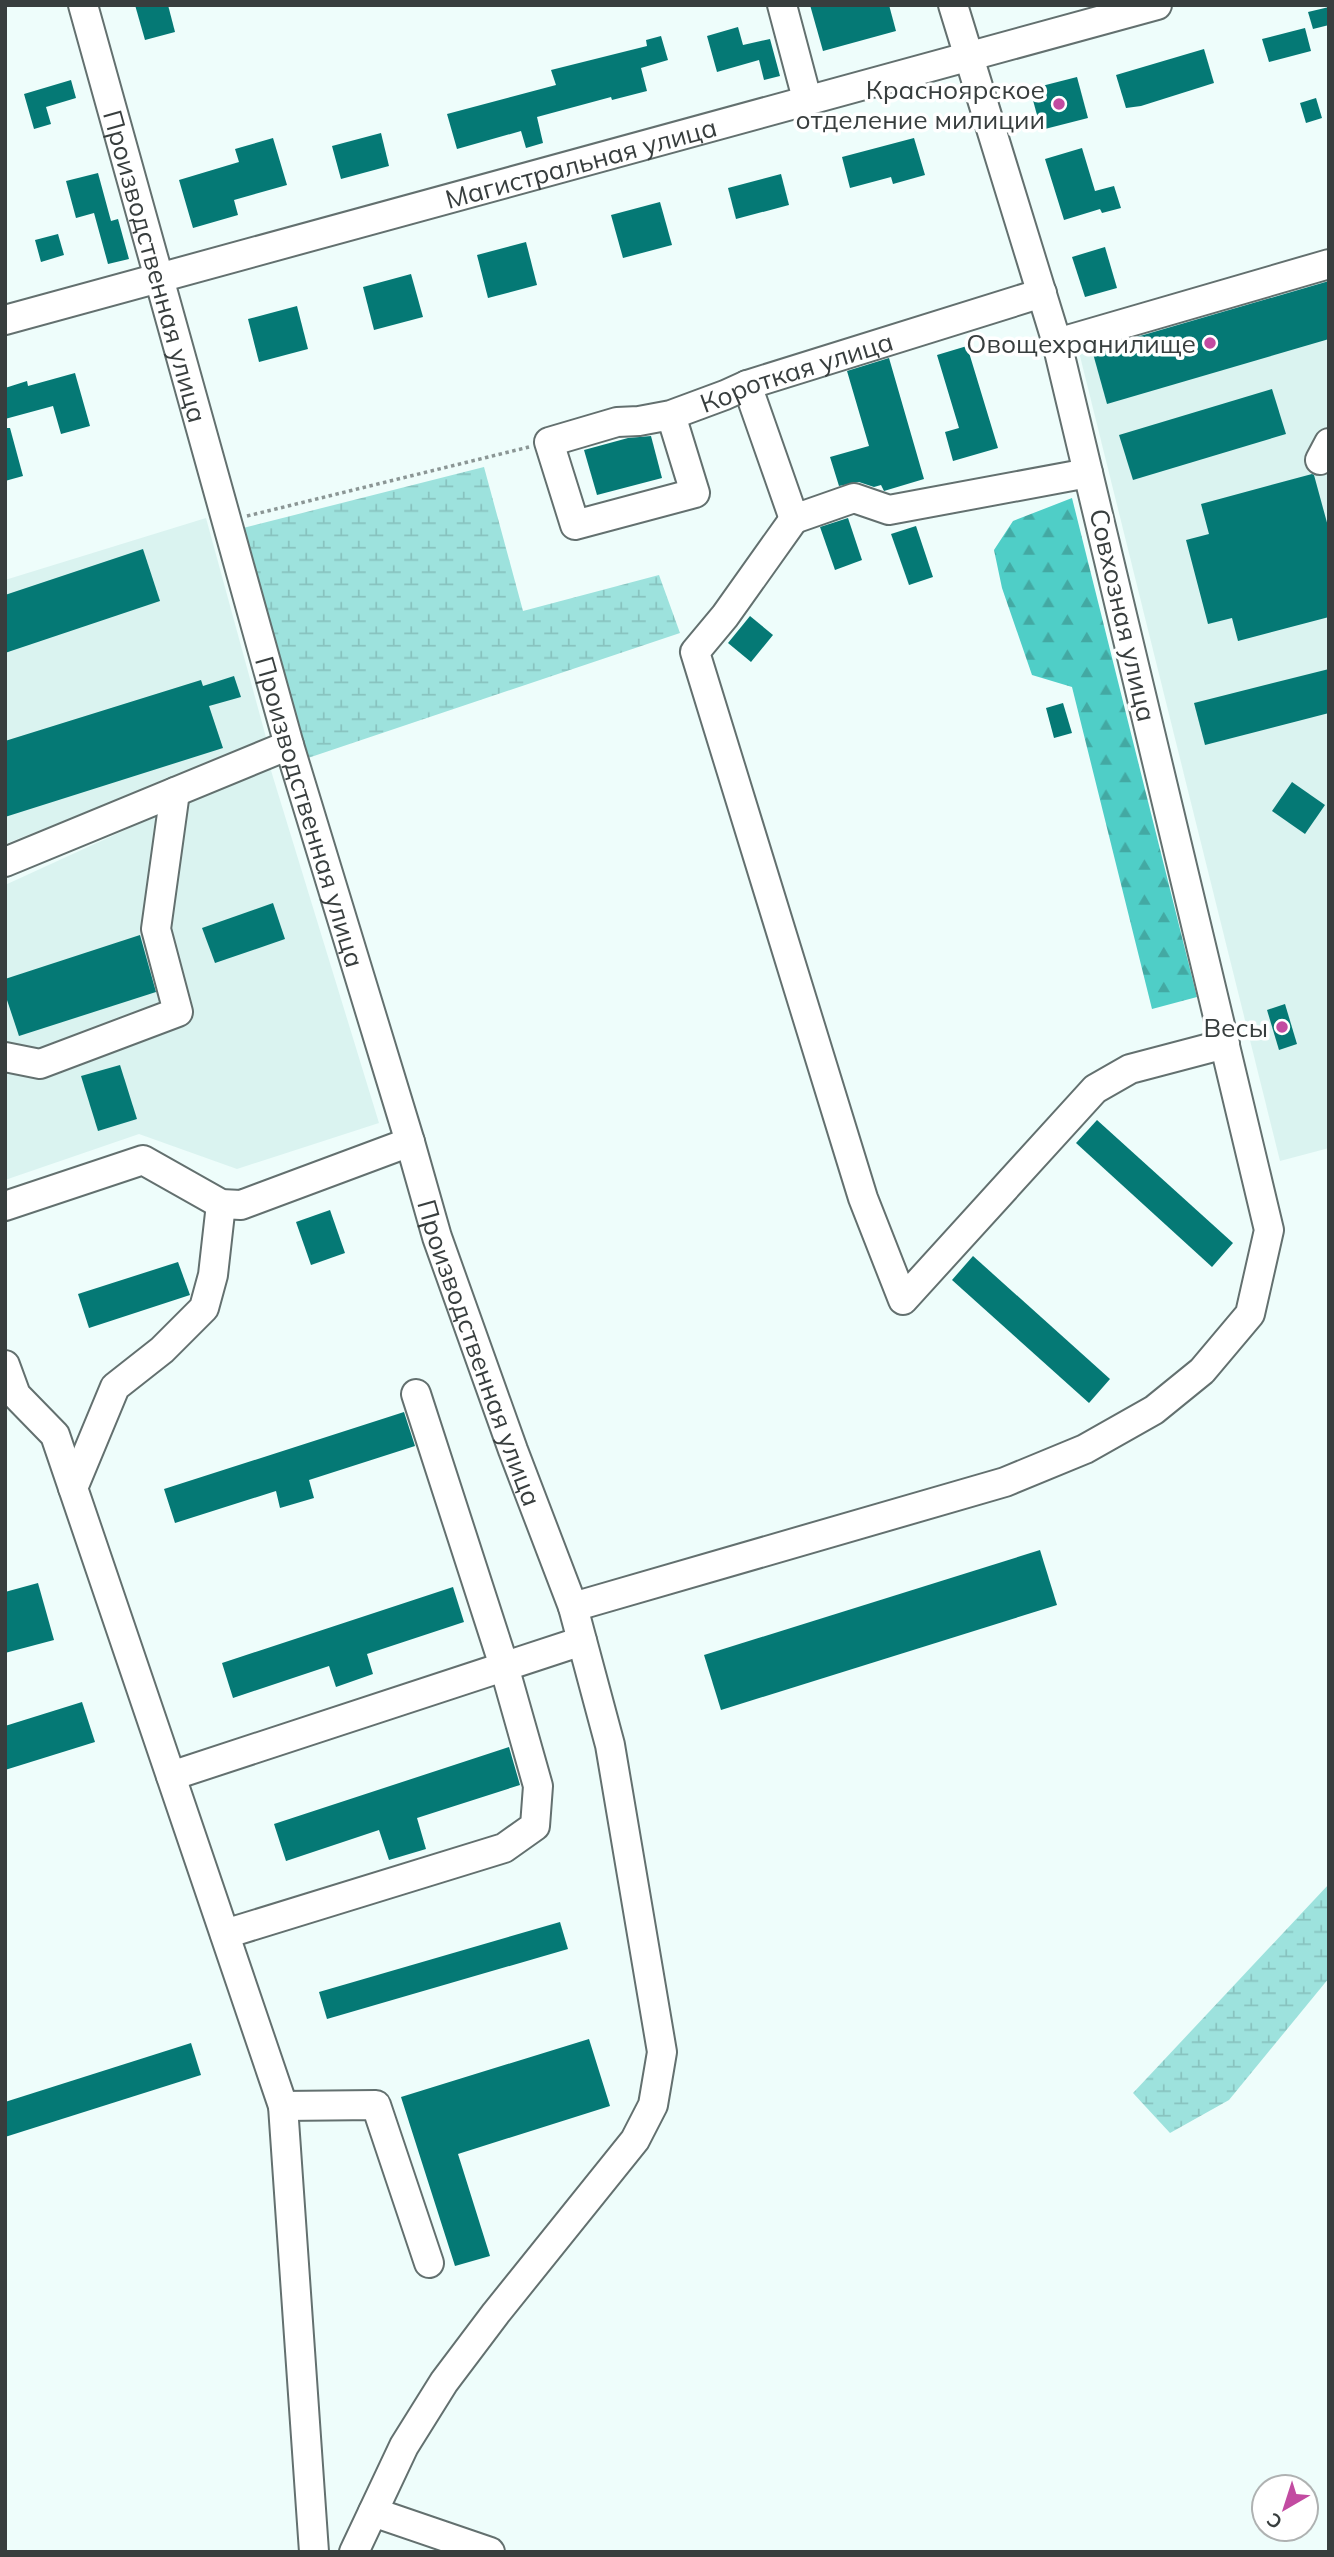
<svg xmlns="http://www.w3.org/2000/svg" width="1334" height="2557" viewBox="0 0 1334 2557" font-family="Mulish,sans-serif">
  <defs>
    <pattern id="forest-firs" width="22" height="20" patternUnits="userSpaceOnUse" patternTransform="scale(1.75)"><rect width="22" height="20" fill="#4fcec7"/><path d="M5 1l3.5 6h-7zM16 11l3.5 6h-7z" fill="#43a9a3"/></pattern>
    <pattern id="wetland-marsh" width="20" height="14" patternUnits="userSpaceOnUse" patternTransform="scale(1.75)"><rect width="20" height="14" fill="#9de2dd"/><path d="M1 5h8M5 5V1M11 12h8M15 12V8" fill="none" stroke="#88c3bf"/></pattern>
  </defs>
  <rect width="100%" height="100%" fill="#eefdfb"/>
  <!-- built -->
  <g fill="#daf3f0">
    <path d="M1329 271V1148L1280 1161 1077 344Z"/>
    <path d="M206 518 267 741 5 844V580Z"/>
    <path d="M269 764 379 1123 237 1169 139 1134 5 1180V885Z"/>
  </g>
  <!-- forest -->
  <path fill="url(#forest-firs)" d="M1072 498 1197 997 1152 1009 1072 687 1032 675 1002 588 994 550 1013 521Z"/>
  <!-- wetland -->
  <g fill="url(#wetland-marsh)">
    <path d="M484 467 523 611 659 575 680 633 305 759 243 528Z"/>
    <path d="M1329 1884V1978L1229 2100 1170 2133 1133 2093Z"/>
  </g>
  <!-- building -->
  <g fill="#057975">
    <path d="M135 5H168L175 32 145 40Z"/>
    <path d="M810 5H889L896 31 823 51Z"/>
    <path d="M1329 7V25L1313 29 1308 12Z"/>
    <path d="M738 27 743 45 770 39 780 76 764 80 759 60 717 72 707 36Z"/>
    <path d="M1305 28 1311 51 1269 62 1262 39Z"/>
    <path d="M661 36 668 60 641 68 647 91 612 100 611 97 537 117 543 143 526 148 521 131 457 149 447 114 556 85 551 70 647 46 646 40Z"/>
    <path d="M1204 49 1214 83 1141 106 1126 108 1116 75Z"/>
    <path d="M1077 77 1088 118 1041 130 1030 89Z"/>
    <path d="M71 80 76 98 46 107 51 124 34 129 24 94Z"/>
    <path d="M1316 98 1322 118 1306 123 1300 103Z"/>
    <path d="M381 133 389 166 341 179 332 146Z"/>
    <path d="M273 138 287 185 234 200 238 215 193 228 179 180 239 162 235 149Z"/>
    <path d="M914 138 925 175 893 184 891 177 850 188 842 157Z"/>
    <path d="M1082 148 1095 191 1114 186 1121 208 1102 213 1100 209 1064 220 1045 159Z"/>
    <path d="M98 173 111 221 118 219 129 259 108 264 94 213 76 218 66 181Z"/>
    <path d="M781 174 789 205 736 219 728 188Z"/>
    <path d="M660 202 672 245 623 258 611 215Z"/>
    <path d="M58 234 64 255 41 262 35 240Z"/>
    <path d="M526 242 537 285 488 298 477 255Z"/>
    <path d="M1105 247 1117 288 1085 297 1072 257Z"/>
    <path d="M411 274 423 317 374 330 363 287Z"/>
    <path d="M1329 281V339L1107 404 1092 350Z"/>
    <path d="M297 306 308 349 259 362 248 319Z"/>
    <path d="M967 346 998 448 953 461 945 432 959 428 937 355Z"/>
    <path d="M889 358 924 479 884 491 881 485 874 487 859 482 839 486 830 457 869 446 847 371Z"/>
    <path d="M75 373 90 426 61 434 53 406 5 419V388L27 381 28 386Z"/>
    <path d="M1272 389 1286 434 1133 480 1119 435Z"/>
    <path d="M5 428H10L23 476 5 481Z"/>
    <path d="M651 436 662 478 597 495 584 450 628 438Z"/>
    <path d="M1312 474 1314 475 1329 530V617L1238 641 1232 618 1208 624 1186 540 1209 534 1201 504Z"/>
    <path d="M848 518 862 560 835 570 820 527Z"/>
    <path d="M916 526 933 577 909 585 891 534Z"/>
    <path d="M143 549 160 601 5 653V595Z"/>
    <path d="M750 616 773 635 751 662 728 643Z"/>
    <path d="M1329 669V713L1205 745 1194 703Z"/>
    <path d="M234 676 241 697 209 706 223 748 5 817V741L201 680 203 686Z"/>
    <path d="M1063 703 1072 733 1054 738 1046 708Z"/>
    <path d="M1292 782 1325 805 1305 834 1272 811Z"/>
    <path d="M273 903 285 939 215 963 202 928Z"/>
    <path d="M140 935 156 992 19 1036 5 994V979Z"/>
    <path d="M1285 1004 1297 1044 1279 1050 1267 1010Z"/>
    <path d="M120 1065 137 1119 98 1131 81 1076Z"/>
    <path d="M1097 1120 1233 1243 1212 1267 1076 1143Z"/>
    <path d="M330 1210 345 1253 311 1265 296 1222Z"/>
    <path d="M973 1256 1110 1379 1089 1403 952 1280Z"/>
    <path d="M178 1262 190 1295 89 1328 78 1294Z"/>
    <path d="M404 1412 415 1446 309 1480 314 1498 280 1508 276 1491 175 1523 164 1489Z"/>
    <path d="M1040 1550 1057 1605 721 1710 704 1655Z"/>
    <path d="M38 1583 54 1640 5 1653V1592Z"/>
    <path d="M453 1587 464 1622 367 1654 373 1674 336 1687 329 1666 233 1698 222 1663Z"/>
    <path d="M82 1702 95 1742 5 1770V1726Z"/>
    <path d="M509 1747 520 1785 417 1818 426 1849 389 1860 379 1830 286 1861 274 1824Z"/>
    <path d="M560 1922 568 1949 327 2019 319 1992Z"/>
    <path d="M589 2039 610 2106 458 2154 490 2256 455 2266 401 2097Z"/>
    <path d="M191 2043 201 2075 5 2137V2102Z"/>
  </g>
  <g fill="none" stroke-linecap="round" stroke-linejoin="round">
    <!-- minor casing -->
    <g stroke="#63706f" stroke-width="32">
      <g id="minor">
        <path id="s1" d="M83 5 289 745 410 1142 437 1237 513 1450 573 1607"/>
        <path d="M782 5 807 99"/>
        <path id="s2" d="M5 320 1157 5"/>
        <path d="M1057 343 1329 264"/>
        <path d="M747 385 794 519 854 498 889 510 1088 473"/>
        <path id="s3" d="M671 415 695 493 575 525 549 442 617 422 639 421 671 415 725 395 747 385 1042 293"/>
        <path d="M1320 460 1329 443"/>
        <path d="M794 519 725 616 695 652 863 1198 903 1300 1095 1089 1130 1069 1225 1044"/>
        <path d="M5 862 289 745"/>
        <path d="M5 1057 40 1064 178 1012 156 929 175 792"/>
        <path d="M5 1206 143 1160 221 1204 241 1205 410 1142"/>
        <path d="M5 1365 16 1395 55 1435 283 2106 314 2552"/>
        <path d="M73 1488 115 1387 162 1350 204 1308 213 1275 221 1204"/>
        <path d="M171 1776 582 1641"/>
        <path d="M225 1934 504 1848 535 1826 538 1786 504 1666 416 1394"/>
        <path d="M283 2106 376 2105 429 2263"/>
        <path d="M373 2512 490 2552"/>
        <path d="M354 2552 404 2446 444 2382 496 2313 635 2140 653 2105 662 2052 610 1745 573 1607 1005 1482 1085 1449 1154 1410 1202 1371 1250 1314 1269 1230 1057 343 953 5"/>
      </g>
    </g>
    <!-- path -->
    <path stroke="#8b9695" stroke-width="3.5" stroke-dasharray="3.5 3.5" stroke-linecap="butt" d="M247 516 529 447"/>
    <!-- minor -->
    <use href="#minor" stroke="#fff" stroke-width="28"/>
  </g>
  <!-- markers -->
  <g fill="#c24ba1" stroke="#fff" stroke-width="2.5">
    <circle cx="1059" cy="104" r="7"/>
    <circle cx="1210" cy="343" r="7"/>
    <circle cx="1282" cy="1027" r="7"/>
  </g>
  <g text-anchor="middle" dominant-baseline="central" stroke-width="7" stroke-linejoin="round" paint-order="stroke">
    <!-- poi labels -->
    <g font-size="26" fill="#383e3e" stroke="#fff" text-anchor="end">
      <text x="1045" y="89">Красноярское<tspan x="1045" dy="30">отделение милиции</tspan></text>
      <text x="1196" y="343">Овощехранилище</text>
      <text x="1268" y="1027">Весы</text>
    </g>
    <!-- street labels -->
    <g font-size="26" fill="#383e3e" stroke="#fff">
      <text stroke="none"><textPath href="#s2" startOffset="597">Магистральная улица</textPath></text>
      <text stroke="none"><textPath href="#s1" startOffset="271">Производственная улица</textPath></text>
      <text stroke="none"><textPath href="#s3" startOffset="551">Короткая улица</textPath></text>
      <text transform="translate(1123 615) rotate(77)">Совхозная улица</text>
      <text stroke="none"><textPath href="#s1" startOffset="838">Производственная улица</textPath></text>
      <text stroke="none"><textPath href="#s1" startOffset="1405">Производственная улица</textPath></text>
    </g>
  </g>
  <!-- border -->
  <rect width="1334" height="2557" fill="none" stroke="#383e3e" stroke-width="14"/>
  <!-- north arrow -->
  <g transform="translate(1285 2508) rotate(219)"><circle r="33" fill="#ffffff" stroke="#afb2b2" stroke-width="2"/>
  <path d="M0-5L12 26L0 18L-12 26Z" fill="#c24ba1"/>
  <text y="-10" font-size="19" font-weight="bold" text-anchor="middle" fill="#383e3e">С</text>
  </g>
</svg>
